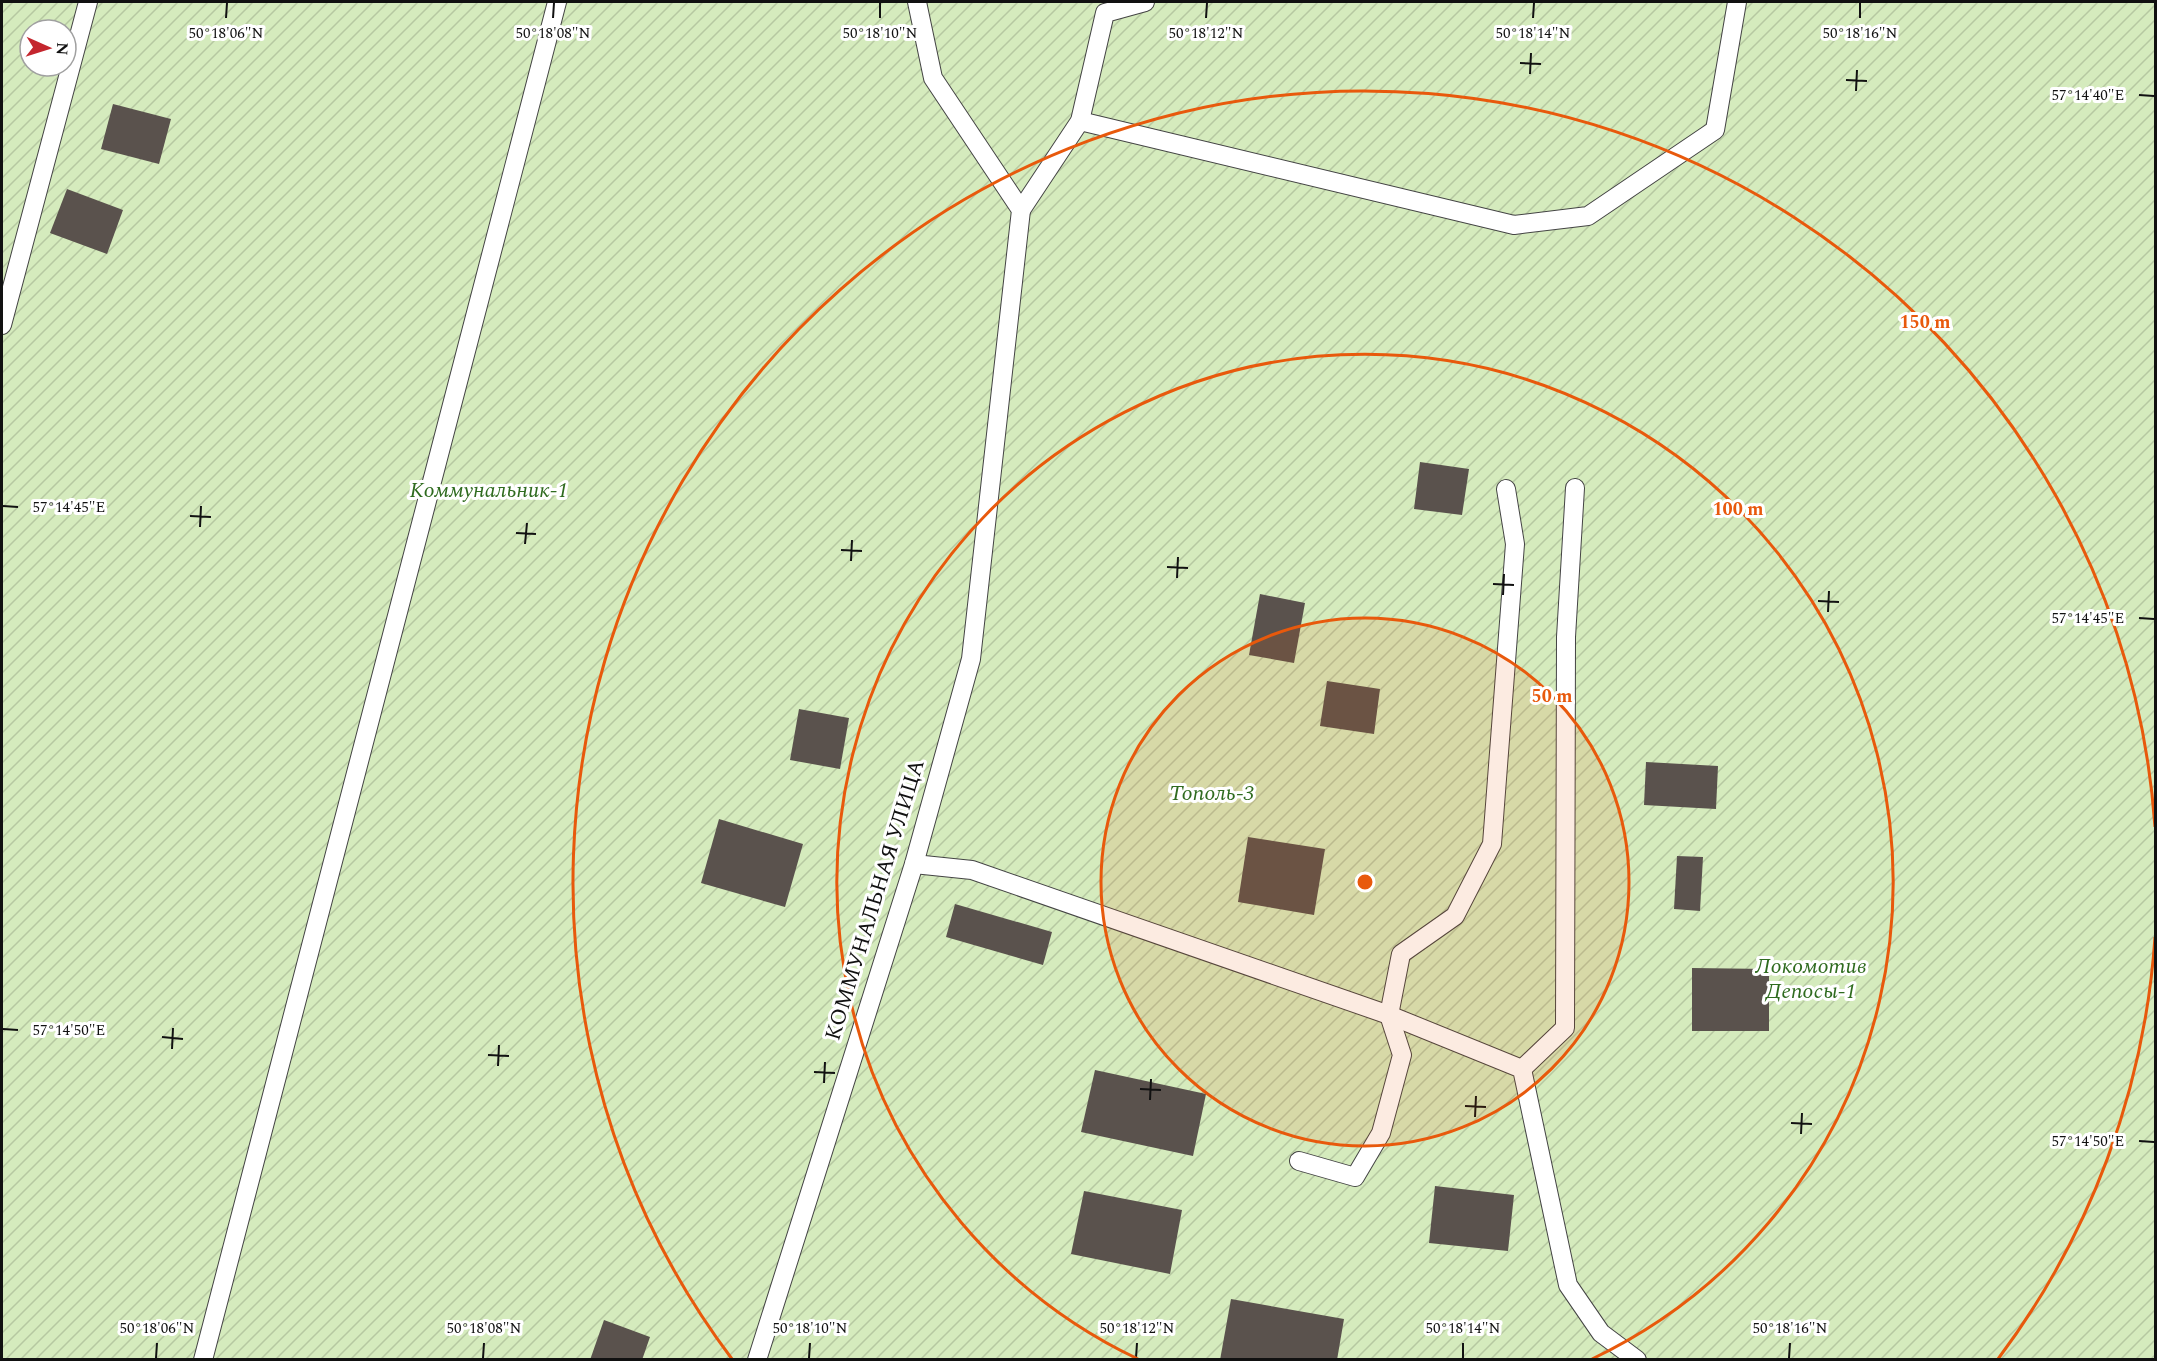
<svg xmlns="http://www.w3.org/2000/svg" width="2157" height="1361" viewBox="0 0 2157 1361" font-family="Spectral,serif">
  <defs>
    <pattern id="garden-furrows" width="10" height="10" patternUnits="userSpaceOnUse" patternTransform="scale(1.5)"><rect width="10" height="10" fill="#d5ebbd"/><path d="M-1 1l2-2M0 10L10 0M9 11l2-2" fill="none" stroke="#b6c8a1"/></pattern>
  </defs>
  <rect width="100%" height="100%" fill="#fffdf5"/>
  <!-- garden -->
  <path fill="url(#garden-furrows)" fill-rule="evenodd" d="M2 2H2155V1359H2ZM30 30H66V66H30Z"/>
  <!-- building -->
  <g fill="#5a524d">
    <path d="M113 104 171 119 159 164 101 149Z"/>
    <path d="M67 189 123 210 107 254 50 233Z"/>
    <path d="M1420 462 1469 469 1462 515 1414 509Z"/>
    <path d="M1260 594 1305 603 1294 663 1249 655Z"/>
    <path d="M1327 681 1380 689 1374 734 1320 726Z"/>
    <path d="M799 709 849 718 840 769 790 760Z"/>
    <path d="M1646 762 1718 766 1716 809 1644 805Z"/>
    <path d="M719 819 803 844 785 907 701 883Z"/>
    <path d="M1248 837 1325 849 1314 915 1238 902Z"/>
    <path d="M1677 856 1703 857 1700 911 1674 909Z"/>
    <path d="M955 904 1052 932 1043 965 946 937Z"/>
    <path d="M1692 968 1769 969V1031H1692Z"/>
    <path d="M1095 1070 1206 1094 1193 1156 1081 1132Z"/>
    <path d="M1435 1186 1514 1195 1508 1251 1429 1243Z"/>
    <path d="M1084 1191 1182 1210 1170 1274 1071 1254Z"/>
    <path d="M1231 1299 1344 1319 1337 1360H1220Z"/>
    <path d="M604 1320 650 1337 642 1360H590Z"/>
  </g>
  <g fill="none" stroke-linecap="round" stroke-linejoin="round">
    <!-- service casing -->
    <g stroke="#444" stroke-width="20">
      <g id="service">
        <path d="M1080 121 1514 225 1588 216 1715 130 1737 2"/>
        <path d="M1021 210 1080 121 1105 13 1145 2"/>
        <path d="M2 325 88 2"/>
        <path d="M914 864 972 870 1389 1015 1522 1069 1568 1285 1601 1333 1637 1360"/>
        <path d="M1522 1069 1565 1028 1566 637 1575 488"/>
        <path d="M1299 1161 1355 1177 1381 1133 1402 1055 1389 1015 1401 954 1455 916 1492 844 1515 544 1506 489"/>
        <path d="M203 1360 557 2"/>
        <path d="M757 1360 914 864 971 659 1021 210 933 78 917 2"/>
      </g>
    </g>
    <!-- service -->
    <use href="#service" stroke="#fff" stroke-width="18"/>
  </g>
  <!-- ticks -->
  <path fill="none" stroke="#111" stroke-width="2" d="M226 18 227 3M553 18 554 3M880 18V3M1206 18 1207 3M1533 18 1534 3M1860 18V3M1520 63 1541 64M1530 74 1531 53M1846 80 1867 81M1856 91 1857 70M2139 95 2154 96M3 506 18 507M190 516 211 517M200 527 201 506M516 533 536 534M525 544 527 523M841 550 862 551M851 561 852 540M1167 567 1188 568M1177 578 1178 557M1493 584 1514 585M1503 595 1504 574M1818 601 1839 602M1828 612 1829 591M2139 618 2154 619M3 1029 18 1030M162 1037 183 1039M172 1049 173 1028M488 1055 509 1056M498 1066 499 1045M814 1072 835 1073M824 1083 825 1062M1140 1089 1161 1090M1150 1100 1151 1079M1465 1106 1486 1107M1475 1117 1476 1096M1791 1123 1812 1124M1801 1134 1802 1113M2139 1141 2154 1142M156 1358 157 1343M483 1358 484 1343M809 1358 810 1343M1136 1358 1137 1343M1463 1358V1343M1789 1358 1790 1343"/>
  <!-- distance rings -->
  <circle cx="1365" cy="882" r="264" fill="#e8590c" fill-opacity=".12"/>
  <g fill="none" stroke="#e8590c" stroke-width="3">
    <circle cx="1365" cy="882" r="264"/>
    <path d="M1138 1359A528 528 0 1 1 1592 1359"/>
    <path d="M2155 937A792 792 0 0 1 1998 1359M732 1359A792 792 0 1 1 2155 827"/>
  </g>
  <g text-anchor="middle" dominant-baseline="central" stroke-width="6" stroke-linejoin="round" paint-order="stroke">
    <!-- park labels -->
    <g font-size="22" font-style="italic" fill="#2f6b1f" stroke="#fff">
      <text x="489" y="490">Коммунальник-1</text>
      <text x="1212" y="793">Тополь-3</text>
      <text x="1811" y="966">Локомотив<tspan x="1811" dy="25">Депосы-1</tspan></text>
    </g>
    <!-- street labels -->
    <g font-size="22" fill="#111" stroke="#fff">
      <text transform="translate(875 900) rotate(-73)">КОММУНАЛЬНАЯ УЛИЦА</text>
    </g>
  </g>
  <g font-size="15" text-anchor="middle" fill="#111" stroke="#fff" stroke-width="6" stroke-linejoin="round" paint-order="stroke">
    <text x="226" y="38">50°18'06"N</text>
    <text x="553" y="38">50°18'08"N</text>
    <text x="880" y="38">50°18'10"N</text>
    <text x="1206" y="38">50°18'12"N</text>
    <text x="1533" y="38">50°18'14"N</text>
    <text x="1860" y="38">50°18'16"N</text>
    <text x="2088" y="100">57°14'40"E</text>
    <text x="69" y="512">57°14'45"E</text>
    <text x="2088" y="623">57°14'45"E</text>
    <text x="69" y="1035">57°14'50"E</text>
    <text x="2088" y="1146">57°14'50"E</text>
    <text x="157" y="1333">50°18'06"N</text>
    <text x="484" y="1333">50°18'08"N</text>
    <text x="810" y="1333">50°18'10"N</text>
    <text x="1137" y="1333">50°18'12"N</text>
    <text x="1463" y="1333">50°18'14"N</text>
    <text x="1790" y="1333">50°18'16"N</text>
  </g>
  <circle cx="1365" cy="882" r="9" fill="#e8590c" stroke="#fff" stroke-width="3"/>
  <g font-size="18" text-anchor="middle" font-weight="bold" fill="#e8590c" stroke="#fff" stroke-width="6" stroke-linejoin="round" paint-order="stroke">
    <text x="1925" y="328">150 m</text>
    <text x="1738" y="515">100 m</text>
    <text x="1552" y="702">50 m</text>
  </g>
  <!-- border -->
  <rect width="2157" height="1361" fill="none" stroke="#111111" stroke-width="6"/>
  <!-- north arrow -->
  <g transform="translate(48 48) rotate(93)"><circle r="28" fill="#ffffff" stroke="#a0a0a0" stroke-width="1.5"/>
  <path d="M0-4.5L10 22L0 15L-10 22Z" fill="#c4262e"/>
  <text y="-9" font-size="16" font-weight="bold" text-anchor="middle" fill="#111111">N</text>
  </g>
</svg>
